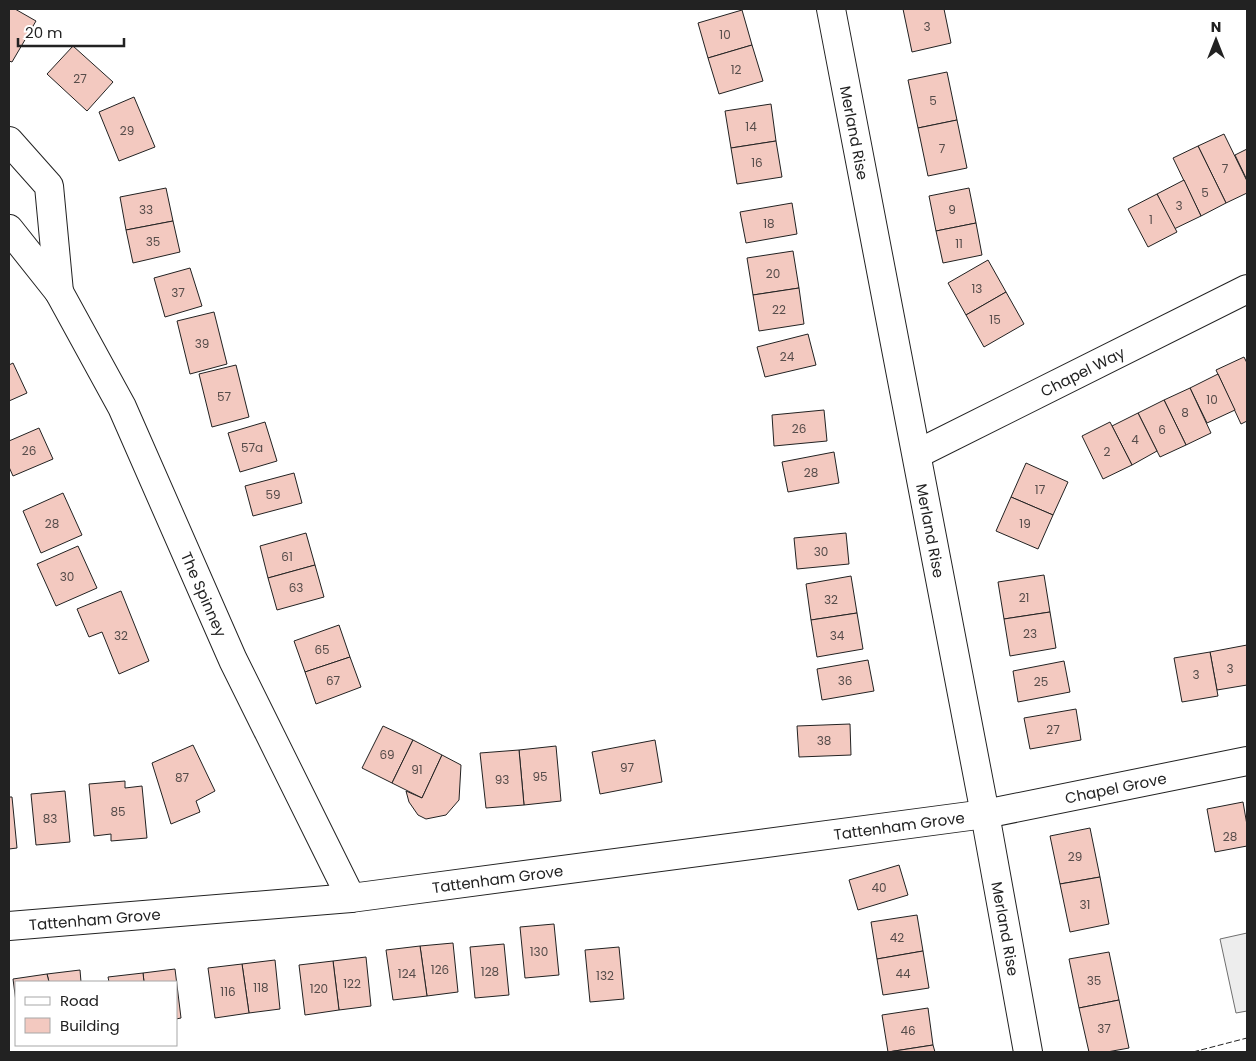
<svg xmlns="http://www.w3.org/2000/svg" width="1256" height="1061" viewBox="0 0 1256 1061" font-family="Poppins,sans-serif">
  <rect width="100%" height="100%" fill="#fff"/>
  <!-- parking -->
  <path fill="#ededed" stroke="#6f6f6f" d="M1247 933V1011L1236 1013 1220 939Z"/>
  <!-- building -->
  <g fill="#f3c9c0" stroke="#222">
    <path d="M9 9H15L36 21 12 62 9 61Z"/>
    <path d="M903 9H944L951 43 912 52Z"/>
    <path d="M742 10 752 45 708 58 698 23Z"/>
    <path d="M752 45 763 81 719 94 708 58Z"/>
    <path d="M73 46 113 82 87 111 47 74Z"/>
    <path d="M947 72 957 120 918 128 908 80Z"/>
    <path d="M134 97 155 147 119 161 99 112Z"/>
    <path d="M771 104 776 141 731 148 725 111Z"/>
    <path d="M957 120 967 168 928 176 918 128Z"/>
    <path d="M1224 134 1247 181V193L1226 203 1198 146Z"/>
    <path d="M776 141 782 177 737 184 731 148Z"/>
    <path d="M1198 146 1226 203 1201 216 1173 158Z"/>
    <path d="M1247 149V180L1235 155Z"/>
    <path d="M1184 180 1201 216 1174 229 1157 194Z"/>
    <path d="M166 188 173 221 126 230 120 197Z"/>
    <path d="M969 188 976 223 936 231 929 196Z"/>
    <path d="M1157 194 1177 232 1148 247 1128 209Z"/>
    <path d="M792 203 797 234 746 243 740 212Z"/>
    <path d="M173 221 180 252 133 263 126 230Z"/>
    <path d="M976 223 982 255 943 263 936 231Z"/>
    <path d="M793 251 799 288 753 295 747 258Z"/>
    <path d="M988 260 1006 292 966 315 948 283Z"/>
    <path d="M190 268 202 306 165 317 154 278Z"/>
    <path d="M799 288 804 324 759 331 753 295Z"/>
    <path d="M1006 292 1024 324 984 347 966 315Z"/>
    <path d="M214 312 227 364 190 374 177 321Z"/>
    <path d="M808 334 816 365 765 377 757 347Z"/>
    <path d="M1244 357 1247 363V421L1241 424 1216 370Z"/>
    <path d="M13 363 27 393 9 401V365Z"/>
    <path d="M236 365 249 417 212 427 199 374Z"/>
    <path d="M1218 374 1235 410 1207 423 1190 388Z"/>
    <path d="M1190 388 1211 433 1186 445 1164 400Z"/>
    <path d="M1164 400 1186 445 1160 457 1138 413Z"/>
    <path d="M824 410 827 441 774 446 772 415Z"/>
    <path d="M1138 413 1157 451 1132 465 1112 426Z"/>
    <path d="M265 422 277 461 240 472 228 433Z"/>
    <path d="M1110 422 1132 465 1103 479 1082 436Z"/>
    <path d="M39 428 53 459 13 476 9 467V441Z"/>
    <path d="M834 452 839 483 788 492 782 462Z"/>
    <path d="M1026 463 1068 482 1053 515 1011 497Z"/>
    <path d="M294 473 302 503 253 516 245 486Z"/>
    <path d="M63 493 82 535 41 553 23 511Z"/>
    <path d="M1011 497 1053 515 1038 549 996 531Z"/>
    <path d="M306 533 315 565 268 578 260 546Z"/>
    <path d="M846 533 849 564 797 569 794 538Z"/>
    <path d="M78 546 97 588 56 606 37 564Z"/>
    <path d="M315 565 324 597 277 610 268 578Z"/>
    <path d="M1044 575 1050 612 1004 619 998 582Z"/>
    <path d="M851 576 857 613 811 620 806 584Z"/>
    <path d="M121 591 149 661 119 674 102 632 89 637 77 609Z"/>
    <path d="M1050 612 1056 648 1010 656 1004 619Z"/>
    <path d="M857 613 863 649 817 657 811 620Z"/>
    <path d="M339 625 350 657 305 672 294 641Z"/>
    <path d="M1247 645V685L1217 690 1210 652Z"/>
    <path d="M1210 652 1218 696 1182 702 1174 658Z"/>
    <path d="M350 657 361 687 316 704 305 672Z"/>
    <path d="M868 660 874 691 822 700 817 669Z"/>
    <path d="M1064 661 1070 692 1018 702 1013 671Z"/>
    <path d="M1076 709 1081 740 1030 749 1024 718Z"/>
    <path d="M850 724 851 755 799 757 797 726Z"/>
    <path d="M383 726 413 740 392 783 362 768Z"/>
    <path d="M413 740 442 755 422 798 392 783Z"/>
    <path d="M655 740 662 782 600 794 592 752Z"/>
    <path d="M193 745 215 791 196 801 200 812 171 824 152 763Z"/>
    <path d="M556 746 561 801 524 805 519 750Z"/>
    <path d="M519 750 524 805 486 808 480 753Z"/>
    <path d="M442 755 461 765 459 800 446 815 426 819 418 815 409 802 406 791 422 798Z"/>
    <path d="M125 781V788L142 786 147 838 111 841V834L94 836 89 784Z"/>
    <path d="M65 791 70 842 36 845 31 794Z"/>
    <path d="M9 797H12L17 848 9 849Z"/>
    <path d="M1243 802 1247 825V846L1215 852 1207 809Z"/>
    <path d="M1090 828 1100 877 1060 884 1050 836Z"/>
    <path d="M899 865 908 895 858 910 849 880Z"/>
    <path d="M1100 877 1109 924 1070 932 1060 884Z"/>
    <path d="M917 915 923 951 877 959 871 922Z"/>
    <path d="M554 924 559 975 525 978 520 927Z"/>
    <path d="M453 943 458 992 427 996 420 946Z"/>
    <path d="M504 944 509 995 475 998 470 947Z"/>
    <path d="M420 946 427 996 393 1000 386 950Z"/>
    <path d="M619 947 624 999 590 1002 585 950Z"/>
    <path d="M923 951 929 988 883 995 877 959Z"/>
    <path d="M1109 952 1119 1000 1079 1008 1069 959Z"/>
    <path d="M366 957 371 1006 339 1010 333 961Z"/>
    <path d="M275 960 280 1009 249 1013 242 964Z"/>
    <path d="M333 961 339 1010 305 1015 299 965Z"/>
    <path d="M242 964 249 1013 215 1018 208 968Z"/>
    <path d="M175 969 181 1018 176 1019V982H144L143 973Z"/>
    <path d="M80 970 81 982H49L47 974Z"/>
    <path d="M143 973 144 982H109L108 977Z"/>
    <path d="M47 974 49 982H16V1002L13 979Z"/>
    <path d="M1119 1000 1129 1048 1107 1052H1089L1079 1008Z"/>
    <path d="M928 1008 933 1045 888 1052 882 1015Z"/>
    <path d="M933 1045 935 1052H888Z"/>
  </g>
  <g fill="none" stroke-linecap="round" stroke-linejoin="round">
    <!-- minor casing -->
    <g stroke="#222" stroke-width="30">
      <g id="minor">
        <path d="M9 141 49 186 59 292"/>
        <path id="s1" d="M9 229 59 292 122 407 233 660 351 898"/>
        <path id="s2" d="M917 454 1247 289"/>
        <path id="s3" d="M9 926 351 898 985 814 1247 761"/>
      </g>
    </g>
    <!-- tertiary casing -->
    <g stroke="#222" stroke-width="30">
      <g id="tertiary">
        <path id="s4" d="M831 9 985 814 1028 1052"/>
      </g>
    </g>
    <!-- minor -->
    <use href="#minor" stroke="#fff" stroke-width="28"/>
    <!-- tertiary -->
    <use href="#tertiary" stroke="#fff" stroke-width="28"/>
    <!-- fence -->
    <path stroke="#222" stroke-width="1" stroke-dasharray="6 2.5" stroke-linecap="butt" d="M1193 1052 1247 1038"/>
  </g>
  <g text-anchor="middle" dominant-baseline="central" stroke-width="4" stroke-linejoin="round" paint-order="stroke">
    <!-- number labels -->
    <g font-size="12" fill="#564c4a">
      <text x="927" y="26">3</text>
      <text x="725" y="34">10</text>
      <text x="736" y="69">12</text>
      <text x="80" y="78">27</text>
      <text x="933" y="100">5</text>
      <text x="751" y="126">14</text>
      <text x="127" y="130">29</text>
      <text x="942" y="148">7</text>
      <text x="757" y="162">16</text>
      <text x="1225" y="168">7</text>
      <text x="1205" y="192">5</text>
      <text x="1179" y="205">3</text>
      <text x="146" y="209">33</text>
      <text x="952" y="209">9</text>
      <text x="1151" y="219">1</text>
      <text x="769" y="223">18</text>
      <text x="153" y="241">35</text>
      <text x="959" y="243">11</text>
      <text x="773" y="273">20</text>
      <text x="977" y="288">13</text>
      <text x="178" y="292">37</text>
      <text x="779" y="309">22</text>
      <text x="995" y="319">15</text>
      <text x="202" y="343">39</text>
      <text x="787" y="356">24</text>
      <text x="224" y="396">57</text>
      <text x="1212" y="399">10</text>
      <text x="1185" y="412">8</text>
      <text x="799" y="428">26</text>
      <text x="1162" y="429">6</text>
      <text x="1135" y="439">4</text>
      <text x="252" y="447">57a</text>
      <text x="29" y="450">26</text>
      <text x="1107" y="451">2</text>
      <text x="811" y="472">28</text>
      <text x="1040" y="489">17</text>
      <text x="273" y="494">59</text>
      <text x="52" y="523">28</text>
      <text x="1025" y="523">19</text>
      <text x="821" y="551">30</text>
      <text x="287" y="556">61</text>
      <text x="67" y="576">30</text>
      <text x="296" y="587">63</text>
      <text x="1024" y="597">21</text>
      <text x="831" y="599">32</text>
      <text x="1030" y="633">23</text>
      <text x="121" y="635">32</text>
      <text x="837" y="635">34</text>
      <text x="322" y="649">65</text>
      <text x="1230" y="668">3</text>
      <text x="1196" y="674">3</text>
      <text x="333" y="680">67</text>
      <text x="845" y="680">36</text>
      <text x="1041" y="681">25</text>
      <text x="1053" y="729">27</text>
      <text x="824" y="740">38</text>
      <text x="387" y="754">69</text>
      <text x="627" y="767">97</text>
      <text x="417" y="769">91</text>
      <text x="540" y="776">95</text>
      <text x="182" y="777">87</text>
      <text x="502" y="779">93</text>
      <text x="118" y="811">85</text>
      <text x="50" y="818">83</text>
      <text x="1230" y="836">28</text>
      <text x="1075" y="856">29</text>
      <text x="879" y="887">40</text>
      <text x="1085" y="904">31</text>
      <text x="897" y="937">42</text>
      <text x="539" y="951">130</text>
      <text x="440" y="969">126</text>
      <text x="490" y="971">128</text>
      <text x="407" y="973">124</text>
      <text x="903" y="973">44</text>
      <text x="605" y="975">132</text>
      <text x="1094" y="980">35</text>
      <text x="352" y="983">122</text>
      <text x="261" y="987">118</text>
      <text x="319" y="988">120</text>
      <text x="228" y="991">116</text>
      <text x="1104" y="1028">37</text>
      <text x="908" y="1030">46</text>
    </g>
    <!-- street labels -->
    <g font-size="15" fill="#222" stroke="#fff">
      <text stroke="none"><textPath href="#s4" startOffset="126">Merland Rise</textPath></text>
      <text stroke="none"><textPath href="#s2" startOffset="185">Chapel Way</textPath></text>
      <text stroke="none"><textPath href="#s4" startOffset="531">Merland Rise</textPath></text>
      <text stroke="none"><textPath href="#s1" startOffset="416">The Spinney</textPath></text>
      <text stroke="none"><textPath href="#s3" startOffset="1116">Chapel Grove</textPath></text>
      <text stroke="none"><textPath href="#s3" startOffset="896">Tattenham Grove</textPath></text>
      <text stroke="none"><textPath href="#s3" startOffset="491">Tattenham Grove</textPath></text>
      <text stroke="none"><textPath href="#s3" startOffset="86">Tattenham Grove</textPath></text>
      <text stroke="none"><textPath href="#s4" startOffset="936">Merland Rise</textPath></text>
    </g>
  </g>
  <!-- border -->
  <rect width="1256" height="1061" fill="none" stroke="#222222" stroke-width="20"/>
  <!-- legend -->
  <rect x="15" y="981" width="162" height="65" fill="#ffffff" stroke="#a7a7a7"/>
  <rect x="25" y="997" width="25" height="8" fill="#ffffff" stroke="#a7a7a7"/>
  <text x="60" y="1006" font-size="15" fill="#222222">Road</text>
  <rect x="25" y="1018" width="25" height="15" fill="#f3c9c0" stroke="#a7a7a7"/>
  <text x="60" y="1031" font-size="15" fill="#222222">Building</text>
  <!-- north arrow -->
  <g transform="translate(1216 40)" stroke="#ffffff" stroke-width="4" paint-order="stroke">
  <path d="M0-4L9 19L0 12L-9 19Z" fill="#222222"/>
  <text y="-8" font-size="14" font-weight="bold" text-anchor="middle" fill="#222222">N</text>
  </g>
  <!-- scale -->
  <path d="M18 38v8h106v-8" fill="none" stroke="#222222" stroke-width="2.5"/>
  <text x="25" y="38" font-size="15" fill="#222222" stroke="#ffffff" stroke-width="4" paint-order="stroke">20 m</text>
</svg>
